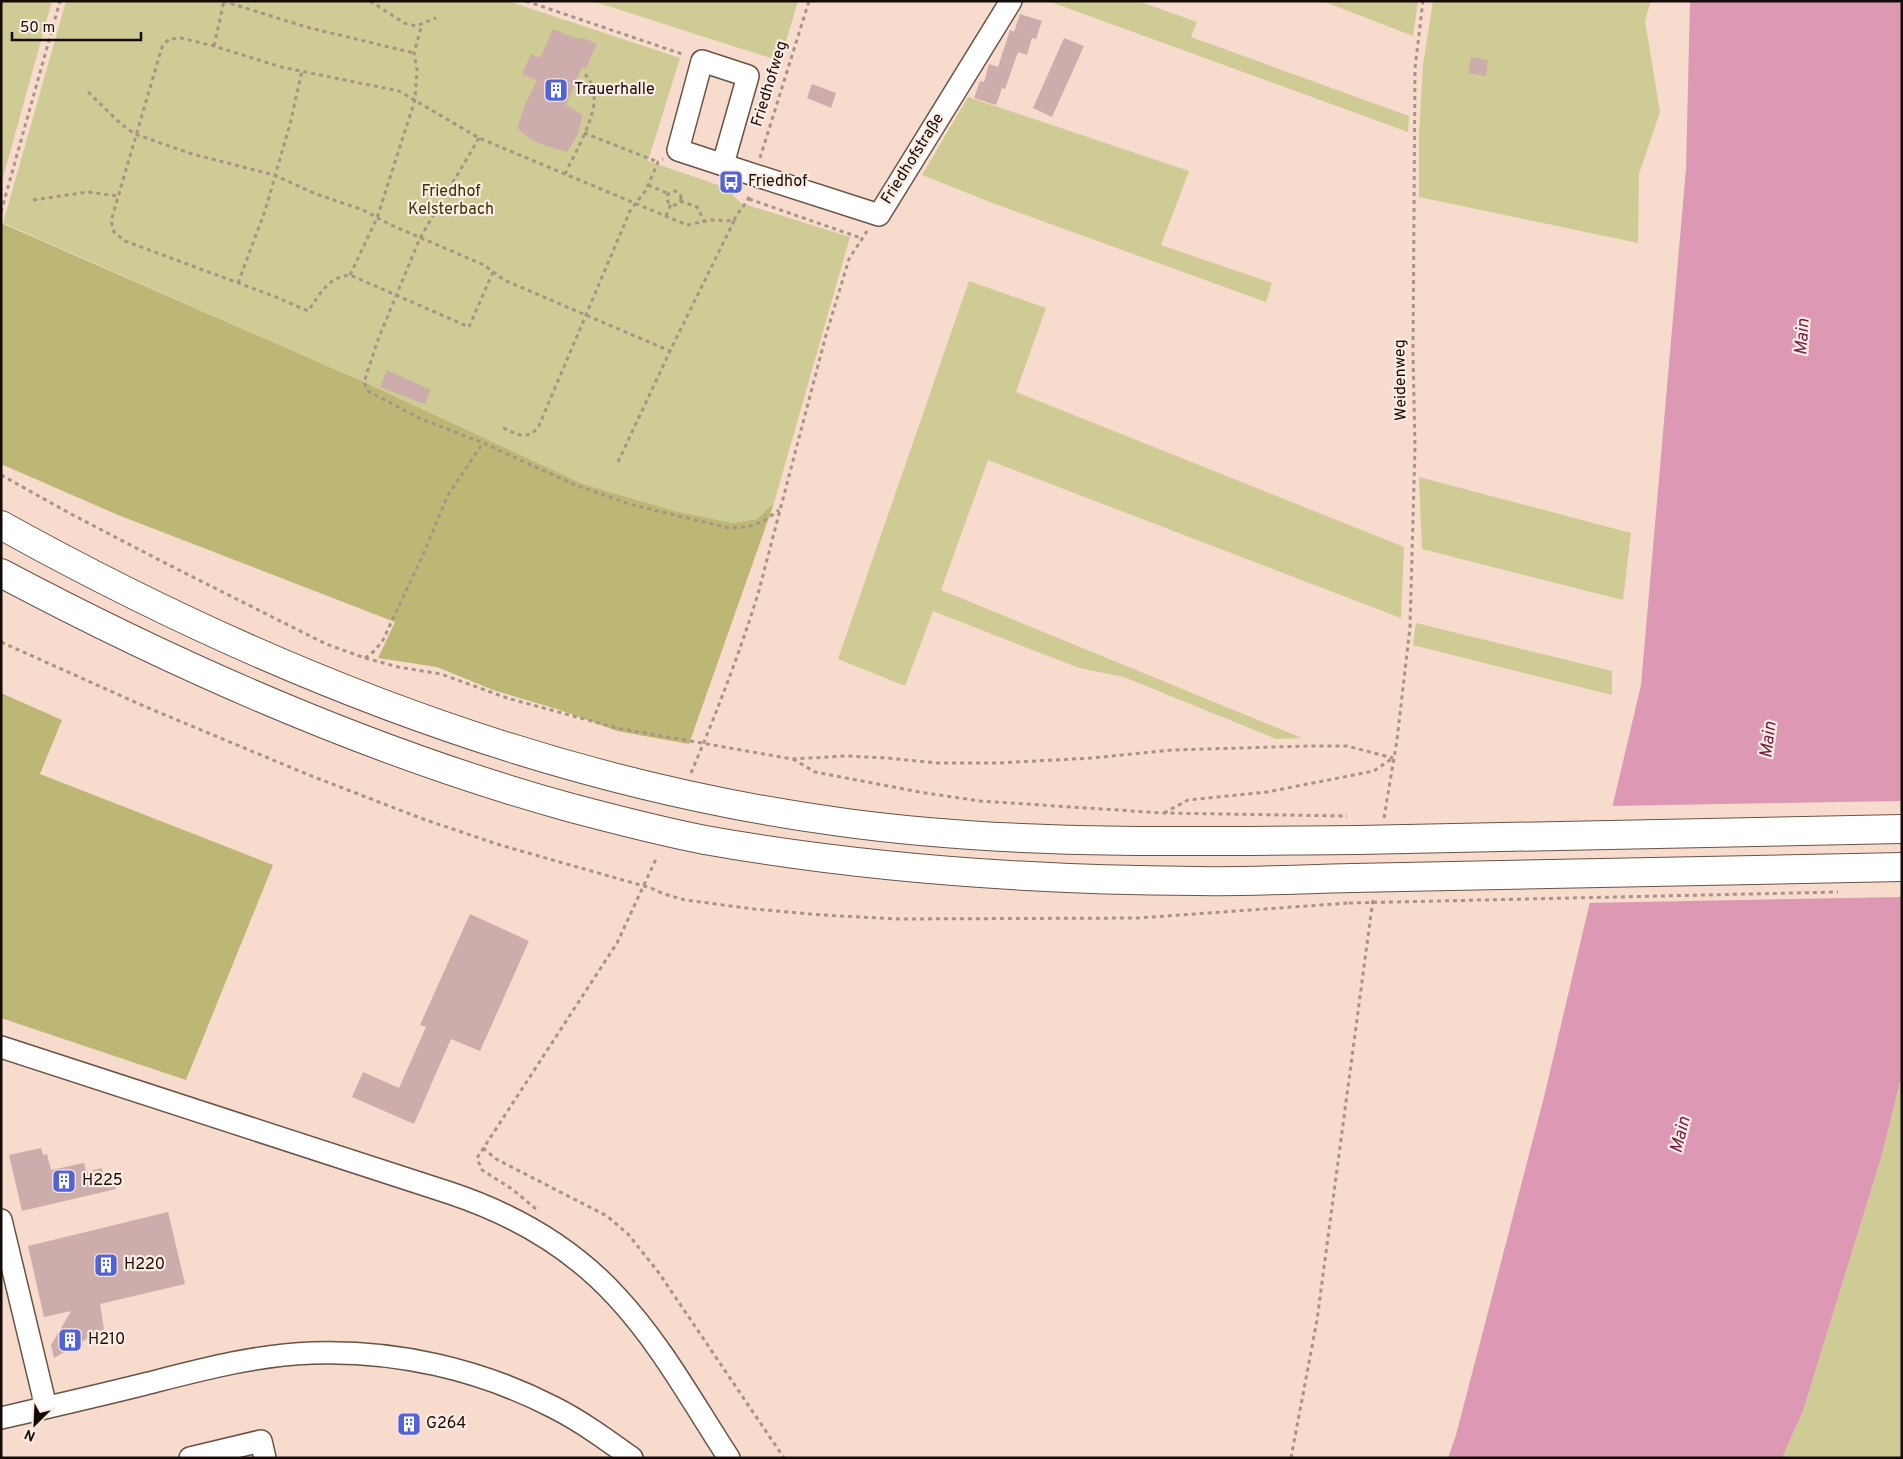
<svg xmlns="http://www.w3.org/2000/svg" width="1903" height="1459" viewBox="0 0 1903 1459" font-family="Overpass,sans-serif">
  <rect width="100%" height="100%" fill="#f7dbcc"/>
  <!-- green -->
  <g fill="#cfcb95">
    <path d="M1 1H52L1 185Z"/>
    <path d="M66 1H508L680 58 648 161 724 187 741 203 850 237 774 503 757 519 733 523 675 511 583 484 364 382 3 223Z"/>
    <path d="M592 1H798L780 61Z"/>
    <path d="M1048 1H1138L1197 22 1191 37 1409 116 1408 132Z"/>
    <path d="M1322 1H1418L1413 36Z"/>
    <path d="M1433 1H1651L1645 21 1660 112 1639 174 1638 243 1419 197V134L1423 65Z"/>
    <path d="M968 97 1189 171 1161 245 1272 283 1266 302 995 204 922 175Z"/>
    <path d="M969 281 1046 308 1016 392 1404 547 1401 618 988 460 941 590 1302 738 1276 739 1124 677 1079 668 933 611 905 686 838 659Z"/>
    <path d="M1419 477 1631 533 1623 600 1422 549Z"/>
    <path d="M1416 623 1612 671V695L1413 645Z"/>
    <path d="M1902 1074V1458H1782L1803 1411 1881 1158Z"/>
  </g>
  <!-- forest -->
  <g fill="#bcb775">
    <path d="M1 223 364 382 583 484 675 511 733 523 757 519 774 503 689 744 617 731 560 710 493 690 437 667 378 658 395 622 118 515 1 464Z"/>
    <path d="M1 693 62 720 40 774 273 865 186 1080 1 1018Z"/>
  </g>
  <!-- water -->
  <path fill="#dd99b3" d="M1690 1H1902V1074L1881 1158 1803 1411 1782 1458H1448L1456 1435 1544 1097 1641 685 1686 169Z"/>
  <!-- pier -->
  <path fill="#f7dbcc" d="M1902 801V897L1587 903 1610 806Z"/>
  <!-- building -->
  <g fill="#ccadab">
    <path d="M1020 14 1042 21 1036 39 1032 38 1027 55 1018 52 1005 89 1002 88 996 105 974 98 980 81 984 82 989 64 998 67 1010 30 1014 32Z"/>
    <path d="M553 29 578 39 581 37 597 44 586 68 582 67 566 105 583 115 577 136 567 152 543 145 529 138 517 128 525 105 537 80 522 74 531 54 540 58Z"/>
    <path d="M1064 38 1084 46 1052 117 1033 108Z"/>
    <path d="M1471 57 1488 60 1486 76 1468 73Z"/>
    <path d="M812 84 836 93 831 108 807 98Z"/>
    <path d="M387 370 431 390 425 404 380 387Z"/>
    <path d="M470 914 529 941 480 1051 451 1039 414 1124 352 1097 363 1072 399 1088 426 1027 420 1025Z"/>
    <path d="M41 1148 43 1155 47 1154 51 1170 84 1163 86 1172 102 1168 103 1174 112 1172 116 1189 22 1211 9 1155Z"/>
    <path d="M168 1212 185 1284 100 1304 104 1329 54 1358 51 1345 71 1311 44 1317 28 1246Z"/>
  </g>
  <g fill="none" stroke-linecap="round" stroke-linejoin="round">
    <!-- minor casing -->
    <g stroke="#6a5346" stroke-width="24">
      <g id="minor">
        <path d="M723 164 748 76 702 61 678 150 739 170 879 215 1011 1"/>
        <path d="M1 1047 450 1193C513 1214 571 1247 616 1296 661 1344 693 1403 729 1458"/>
        <path d="M1 1220 46 1407"/>
        <path d="M1 1418C49 1407 97 1396 145 1384 200 1370 255 1355 312 1353 395 1350 479 1369 553 1407 581 1421 607 1440 632 1458"/>
        <path d="M190 1458 261 1441 265 1458"/>
      </g>
    </g>
    <!-- highway casing -->
    <g stroke="#6a5346" stroke-width="30">
      <g id="highway">
        <path d="M1 525C262 670 543 782 840 822 1012 846 1185 841 1358 840"/>
        <path d="M1 573C182 669 370 752 568 807 613 819 659 831 705 840 868 869 1033 880 1197 881 1249 882 1301 879 1353 878"/>
      </g>
    </g>
    <!-- path -->
    <g stroke="#a89387" stroke-width="3" stroke-dasharray="4 4" stroke-linecap="butt">
      <path d="M223 1 306 27 414 53"/>
      <path d="M370 1 404 23 416 26 436 18"/>
      <path d="M526 1 685 55"/>
      <path d="M214 46 224 1"/>
      <path d="M88 92 121 124 135 134 192 154 274 175 316 194 363 210 391 225 484 265 504 280 670 351 734 221"/>
      <path d="M584 133 658 162"/>
      <path d="M479 138 420 238 379 337 364 382 368 391 419 418 483 443 575 485 629 504 729 528 747 527 762 522 779 510"/>
      <path d="M760 158 809 1"/>
      <path d="M565 174C575 152 600 113 593 89 592 83 587 76 583 72"/>
      <path d="M648 185 669 194"/>
      <circle cx="674" cy="198" r="7"/>
      <path d="M749 199 861 238"/>
      <path d="M33 200 88 192 118 196"/>
      <path d="M680 201 697 207 704 221"/>
      <path d="M1 212 60 1"/>
      <path d="M666 216 671 204"/>
      <path d="M493 272 469 327 350 275C328 277 320 294 308 311L276 297 125 241 114 232 111 221 162 47 169 39 181 38 214 46 281 67 399 91 479 138 687 225 711 220 734 221C738 210 748 204 750 193"/>
      <path d="M350 275 377 218 415 100 417 70 414 53 422 24"/>
      <path d="M238 283 265 211 290 124 302 71"/>
      <path d="M503 428C518 434 525 441 538 428L630 211 646 190 658 162 663 159"/>
      <path d="M618 462 670 351"/>
      <path d="M1 475 71 514 165 563 326 644 365 658 398 667 441 674 507 698 617 728 792 759 846 756 887 758 937 763H998L1092 758 1172 750 1309 746H1347L1393 758"/>
      <path d="M1 642 146 707 309 775 423 819 500 845 651 888 664 894 685 900 754 909 822 915 899 919 1138 918 1349 903"/>
      <path d="M365 658 373 652 382 642 422 557 448 495 483 443"/>
      <path d="M793 759 815 772 919 792 980 801 1163 813 1347 816"/>
      <path d="M691 773C716 714 739 655 758 594L826 335 849 259 867 231"/>
      <path d="M1164 813 1188 800 1267 792 1374 771 1393 758"/>
      <path d="M1384 818 1397 740 1410 627 1415 447 1413 353 1415 68 1423 1"/>
      <path d="M483 1148 496 1159 607 1216 628 1234 659 1273 784 1458"/>
      <path d="M536 1209 512 1189 482 1170 477 1158 617 943 656 859"/>
      <path d="M1291 1458 1317 1320 1373 899"/>
    </g>
    <!-- minor -->
    <use href="#minor" stroke="#fff" stroke-width="21"/>
    <!-- highway -->
    <use href="#highway" stroke="#fff" stroke-width="28"/>
    <!-- highway-bridge casing -->
    <g stroke="#6a5346" stroke-width="30" stroke-linecap="butt">
      <g id="highway-bridge">
        <path d="M1358 840 1902 829"/>
        <path d="M1353 878 1902 867"/>
      </g>
    </g>
    <!-- path-bridge -->
    <path stroke="#a89387" stroke-width="3" stroke-dasharray="4 4" stroke-linecap="butt" d="M1349 903 1838 892"/>
    <!-- highway-bridge -->
    <use href="#highway-bridge" stroke="#fff" stroke-width="28"/>
  </g>
  <!-- icons -->
  <defs>
    <g id="building-square" transform="scale(1.25)"><rect x="-9" y="-9" width="18" height="18" rx="4" fill="#5262d8" stroke="#fcebe2"/><path d="M-4-6H4V6H1V3H-1V6H-4ZM-2.5-4.3h1.7v1.8h-1.7ZM.8-4.3h1.7v1.8H.8ZM-2.5-1h1.7V.8h-1.7ZM.8-1h1.7V.8H.8Z" fill="#fff"/></g>
    <g id="bus-square" transform="scale(1.25)"><rect x="-9" y="-9" width="18" height="18" rx="4" fill="#5262d8" stroke="#fcebe2"/><path d="M-5-6H5V4H4V6H2V4H-2V6H-4V4H-5ZM-3.5-4V0h7V-4ZM-3.5 1.2v1.5H-2V1.2ZM2 1.2v1.5H3.5V1.2Z" fill="#fff"/></g>
  </defs>
  <g fill-rule="evenodd">
    <use href="#building-square" x="556" y="90"/>
    <use href="#bus-square" x="731" y="182"/>
    <use href="#building-square" x="64" y="1181"/>
    <use href="#building-square" x="106" y="1265"/>
    <use href="#building-square" x="70" y="1340"/>
    <use href="#building-square" x="409" y="1424"/>
  </g>
  <g text-anchor="middle" dominant-baseline="central" stroke-width="4.5" stroke-linejoin="round" paint-order="stroke">
    <!-- street labels -->
    <g font-size="16" fill="#140b06" stroke="#fcebe2">
      <text transform="translate(770 84) rotate(-73)">Friedhofweg</text>
      <text transform="translate(913 159) rotate(-58)">Friedhofstraße</text>
      <text transform="translate(1401 380) rotate(-91)">Weidenweg</text>
    </g>
    <!-- poi labels -->
    <g font-size="16" fill="#140b06" stroke="#fcebe2" text-anchor="start">
      <text x="574" y="90">Trauerhalle</text>
      <text x="748" y="182">Friedhof</text>
      <text x="82" y="1181">H225</text>
      <text x="124" y="1265">H220</text>
      <text x="88" y="1340">H210</text>
      <text x="426" y="1424">G264</text>
    </g>
    <!-- park labels -->
    <g font-size="16" fill="#383300" stroke="#fcebe2">
      <text x="451" y="192">Friedhof<tspan x="451" dy="18">Kelsterbach</tspan></text>
    </g>
    <!-- water labels -->
    <g font-size="18" font-style="italic" fill="#6c1e43" stroke="#fcebe2">
      <text transform="translate(1803 337) rotate(-86)">Main</text>
      <text transform="translate(1769 740) rotate(-83)">Main</text>
      <text transform="translate(1681 1135) rotate(-76)">Main</text>
    </g>
  </g>
  <!-- border -->
  <rect width="1903" height="1459" fill="none" stroke="#140b06" stroke-width="5"/>
  <!-- north arrow -->
  <g transform="translate(35 1424) rotate(204)" stroke="#fcebe2" stroke-width="4" paint-order="stroke">
  <path d="M0-4L9 19L0 12L-9 19Z" fill="#140b06"/>
  <text y="-8" font-size="14" font-weight="bold" text-anchor="middle" fill="#140b06">N</text>
  </g>
  <!-- scale -->
  <path d="M12 32v8h129v-8" fill="none" stroke="#140b06" stroke-width="2.5"/>
  <text x="20" y="32" font-size="15" fill="#140b06" stroke="#fcebe2" stroke-width="4" paint-order="stroke">50 m</text>
</svg>
